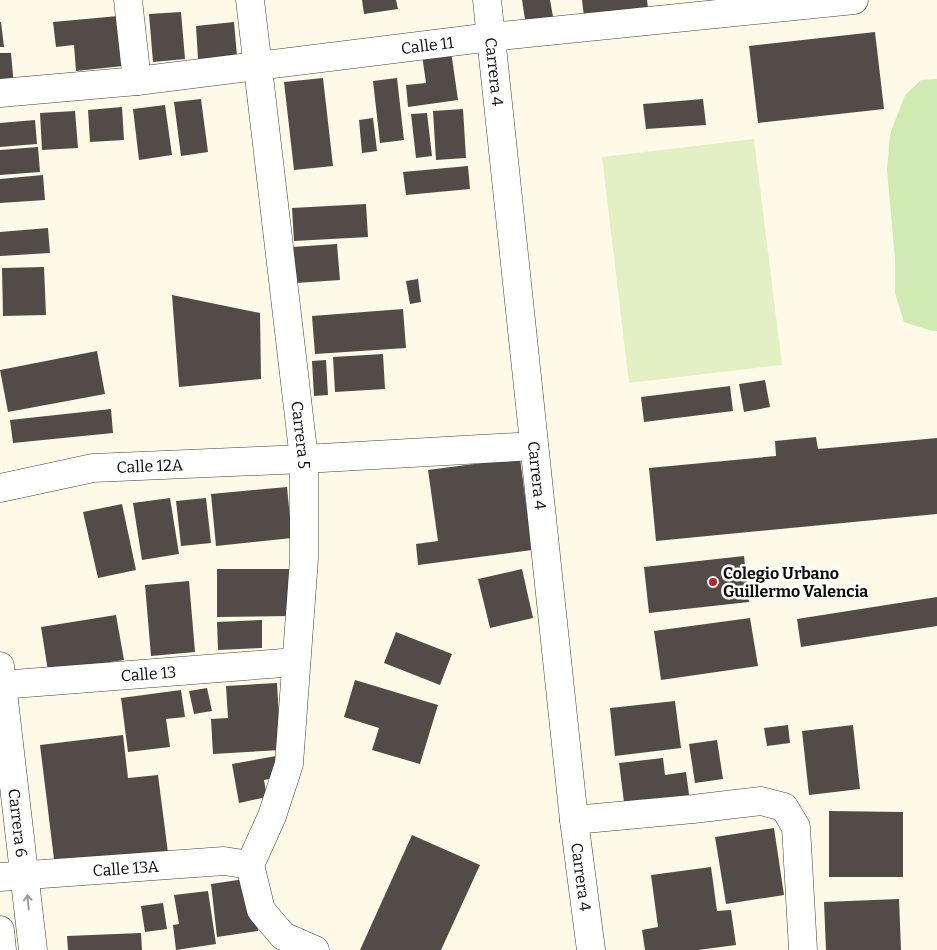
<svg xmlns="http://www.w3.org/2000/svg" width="937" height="950" viewBox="0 0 937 950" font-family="Bitter,serif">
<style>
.park{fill:#d1e9b2}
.pitch{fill:#e3f0c4}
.building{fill:#534b47}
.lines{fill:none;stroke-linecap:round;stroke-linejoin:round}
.minor-casing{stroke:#3e3e3e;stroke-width:29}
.minor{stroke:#fff;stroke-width:28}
.oneway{stroke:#9d9d9d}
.poi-dot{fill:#bd202e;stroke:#fff;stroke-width:2}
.labels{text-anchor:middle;stroke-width:5;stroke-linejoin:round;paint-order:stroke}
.street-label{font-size:16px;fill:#0b0b0b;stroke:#fff}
.poi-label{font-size:16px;font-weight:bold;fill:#0b0b0b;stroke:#fff;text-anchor:start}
</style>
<rect width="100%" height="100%" fill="#fffae8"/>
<path class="park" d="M 937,79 L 937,331 L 932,331 L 904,322 L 895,293 L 895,259 L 887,170 L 890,134 L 905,95 L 921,80 Z"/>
<path class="pitch" d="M 754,139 L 782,365 L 629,383 L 602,157 Z"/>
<path class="building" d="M 362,0 L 396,0 L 398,9 L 364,14 Z
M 522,0 L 550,0 L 554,22 L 526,26 Z
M 582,0 L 647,0 L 648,8 L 584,17 Z
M 181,12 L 185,59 L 153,62 L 149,14 Z
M 118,16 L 123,66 L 76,71 L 74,45 L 56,47 L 53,22 Z
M 0,22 L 1,22 L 4,47 L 0,47 Z
M 234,22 L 237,56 L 198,59 L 196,26 Z
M 875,32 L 884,109 L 758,123 L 749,46 Z
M 451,51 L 458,100 L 408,107 L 406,85 L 426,83 L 422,55 Z
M 0,53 L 11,53 L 14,86 L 0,87 Z
M 323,78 L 333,166 L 294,170 L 284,82 Z
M 397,78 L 404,140 L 380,143 L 373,81 Z
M 201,99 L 208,152 L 181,156 L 174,102 Z
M 703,99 L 706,125 L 646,129 L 643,104 Z
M 165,105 L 172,155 L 139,160 L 133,109 Z
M 122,107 L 124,140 L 90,142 L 88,110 Z
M 463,109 L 466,158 L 436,160 L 433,111 Z
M 75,111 L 78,148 L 42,150 L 40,113 Z
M 427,113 L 432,156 L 416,158 L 411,114 Z
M 373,118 L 377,151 L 362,153 L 359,120 Z
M 35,120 L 37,144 L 0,147 L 0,123 Z
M 38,147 L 40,172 L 0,175 L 0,150 Z
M 468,166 L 470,189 L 406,195 L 403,172 Z
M 43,175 L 45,200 L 0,203 L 0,179 Z
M 366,204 L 368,237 L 294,241 L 292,208 Z
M 48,228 L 50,253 L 0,256 L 0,232 Z
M 337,244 L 340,280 L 296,283 L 292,247 Z
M 44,267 L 46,315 L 3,316 L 2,268 Z
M 418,279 L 421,302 L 410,304 L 406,281 Z
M 172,295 L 260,313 L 261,379 L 179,387 Z
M 403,309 L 406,348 L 315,354 L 312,316 Z
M 97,351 L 105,394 L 8,412 L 0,370 Z
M 383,354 L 385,389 L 335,392 L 333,357 Z
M 326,360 L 328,395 L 314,396 L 312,361 Z
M 765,380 L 770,407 L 744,412 L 739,384 Z
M 730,386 L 733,411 L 644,422 L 641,397 Z
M 111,409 L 113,433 L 13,443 L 10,420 Z
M 816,437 L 818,449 L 937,438 L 937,514 L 656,541 L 649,468 L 776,456 L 775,441 Z
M 520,458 L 532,550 L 418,565 L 416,544 L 438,541 L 428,470 Z
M 287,487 L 292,538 L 216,546 L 211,494 Z
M 170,498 L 179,554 L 142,560 L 133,503 Z
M 206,498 L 211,543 L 181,546 L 176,501 Z
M 122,504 L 136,570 L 98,578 L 83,512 Z
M 744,556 L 749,602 L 649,613 L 644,567 Z
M 217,569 L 289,569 L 290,616 L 217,617 Z
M 522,569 L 533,618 L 490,628 L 478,579 Z
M 189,581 L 195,652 L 151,656 L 145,585 Z
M 937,597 L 937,626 L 801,647 L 797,619 Z
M 116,615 L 124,660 L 48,671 L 41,627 Z
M 750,618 L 758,666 L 661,680 L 654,631 Z
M 262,620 L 262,648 L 218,650 L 217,622 Z
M 396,632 L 452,654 L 440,685 L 384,663 Z
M 355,680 L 438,705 L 420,764 L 372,750 L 379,728 L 344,717 Z
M 277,683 L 281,750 L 213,754 L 211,719 L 228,718 L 226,686 Z
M 207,688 L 212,711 L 194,714 L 189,691 Z
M 181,690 L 185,717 L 166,719 L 170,747 L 128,752 L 121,698 Z
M 675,701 L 681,748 L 615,756 L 610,708 Z
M 788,725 L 790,743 L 767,746 L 764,728 Z
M 853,725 L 860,789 L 809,795 L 802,731 Z
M 123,735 L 128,778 L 158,775 L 168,853 L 55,867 L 40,745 Z
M 717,740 L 723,779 L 695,783 L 689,744 Z
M 276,756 L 281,777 L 264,780 L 267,797 L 239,803 L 232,764 Z
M 663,758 L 665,775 L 686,772 L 690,802 L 625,810 L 619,763 Z
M 829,811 L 903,812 L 903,877 L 829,877 Z
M 774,828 L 784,895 L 726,904 L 715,837 Z
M 412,835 L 480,865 L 441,950 L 360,950 Z
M 711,867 L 717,911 L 731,910 L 736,945 L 698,950 L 645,950 L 642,930 L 658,927 L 651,875 Z
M 251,878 L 258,931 L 217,937 L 211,884 Z
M 208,891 L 216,944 L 176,950 L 173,925 L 179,924 L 174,895 Z
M 899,899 L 901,950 L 826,950 L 824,902 Z
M 163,903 L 167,929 L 145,932 L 141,906 Z
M 141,933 L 142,950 L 68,950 L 67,936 Z"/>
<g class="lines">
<defs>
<g id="minor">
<path d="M 128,0 L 137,81"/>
<path id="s1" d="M 250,0 L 304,459 L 304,559 L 289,764 L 272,816 L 250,865"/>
<path id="s2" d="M 487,0 L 574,820 L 591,950"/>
<path id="s3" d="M 0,93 L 137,81 L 491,37 L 854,0"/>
<path id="s4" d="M 0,488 L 93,468 L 304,459 L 534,446"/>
<path id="s5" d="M 0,666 L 33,950"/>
<path id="s6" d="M 0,685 L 296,662"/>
<path d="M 574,820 L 693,809 L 761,801 L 784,807 L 796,827 L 803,950"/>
<path d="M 250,865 L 261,910 L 283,936 L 315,950"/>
<path id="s7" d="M 0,877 L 224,861 L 250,865"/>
<path d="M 0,930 L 2,950"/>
</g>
</defs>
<use href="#minor" class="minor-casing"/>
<use href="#minor" class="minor"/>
</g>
<defs><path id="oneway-shaft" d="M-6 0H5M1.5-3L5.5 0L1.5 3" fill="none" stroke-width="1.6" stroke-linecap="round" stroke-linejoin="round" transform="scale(1.25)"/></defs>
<use class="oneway" href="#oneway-shaft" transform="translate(28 902) rotate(-96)"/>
<circle class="poi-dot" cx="713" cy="582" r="5"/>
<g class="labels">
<g class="street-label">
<text dy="6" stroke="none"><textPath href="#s3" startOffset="430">Calle 11</textPath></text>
<text dy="6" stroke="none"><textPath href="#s2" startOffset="72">Carrera 4</textPath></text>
<text dy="6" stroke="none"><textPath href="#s1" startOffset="438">Carrera 5</textPath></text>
<text dy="6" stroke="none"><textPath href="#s4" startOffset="152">Calle 12A</textPath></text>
<text dy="6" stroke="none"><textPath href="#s2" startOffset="478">Carrera 4</textPath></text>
<text dy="6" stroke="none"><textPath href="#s6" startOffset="149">Calle 13</textPath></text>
<text dy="6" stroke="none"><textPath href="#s5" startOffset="158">Carrera 6</textPath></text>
<text dy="6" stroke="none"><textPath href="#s7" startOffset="126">Calle 13A</textPath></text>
<text dy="6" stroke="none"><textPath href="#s2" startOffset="882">Carrera 4</textPath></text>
</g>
<g class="poi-label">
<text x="723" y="579">Colegio Urbano<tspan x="723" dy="18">Guillermo Valencia</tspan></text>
</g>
</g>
</svg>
